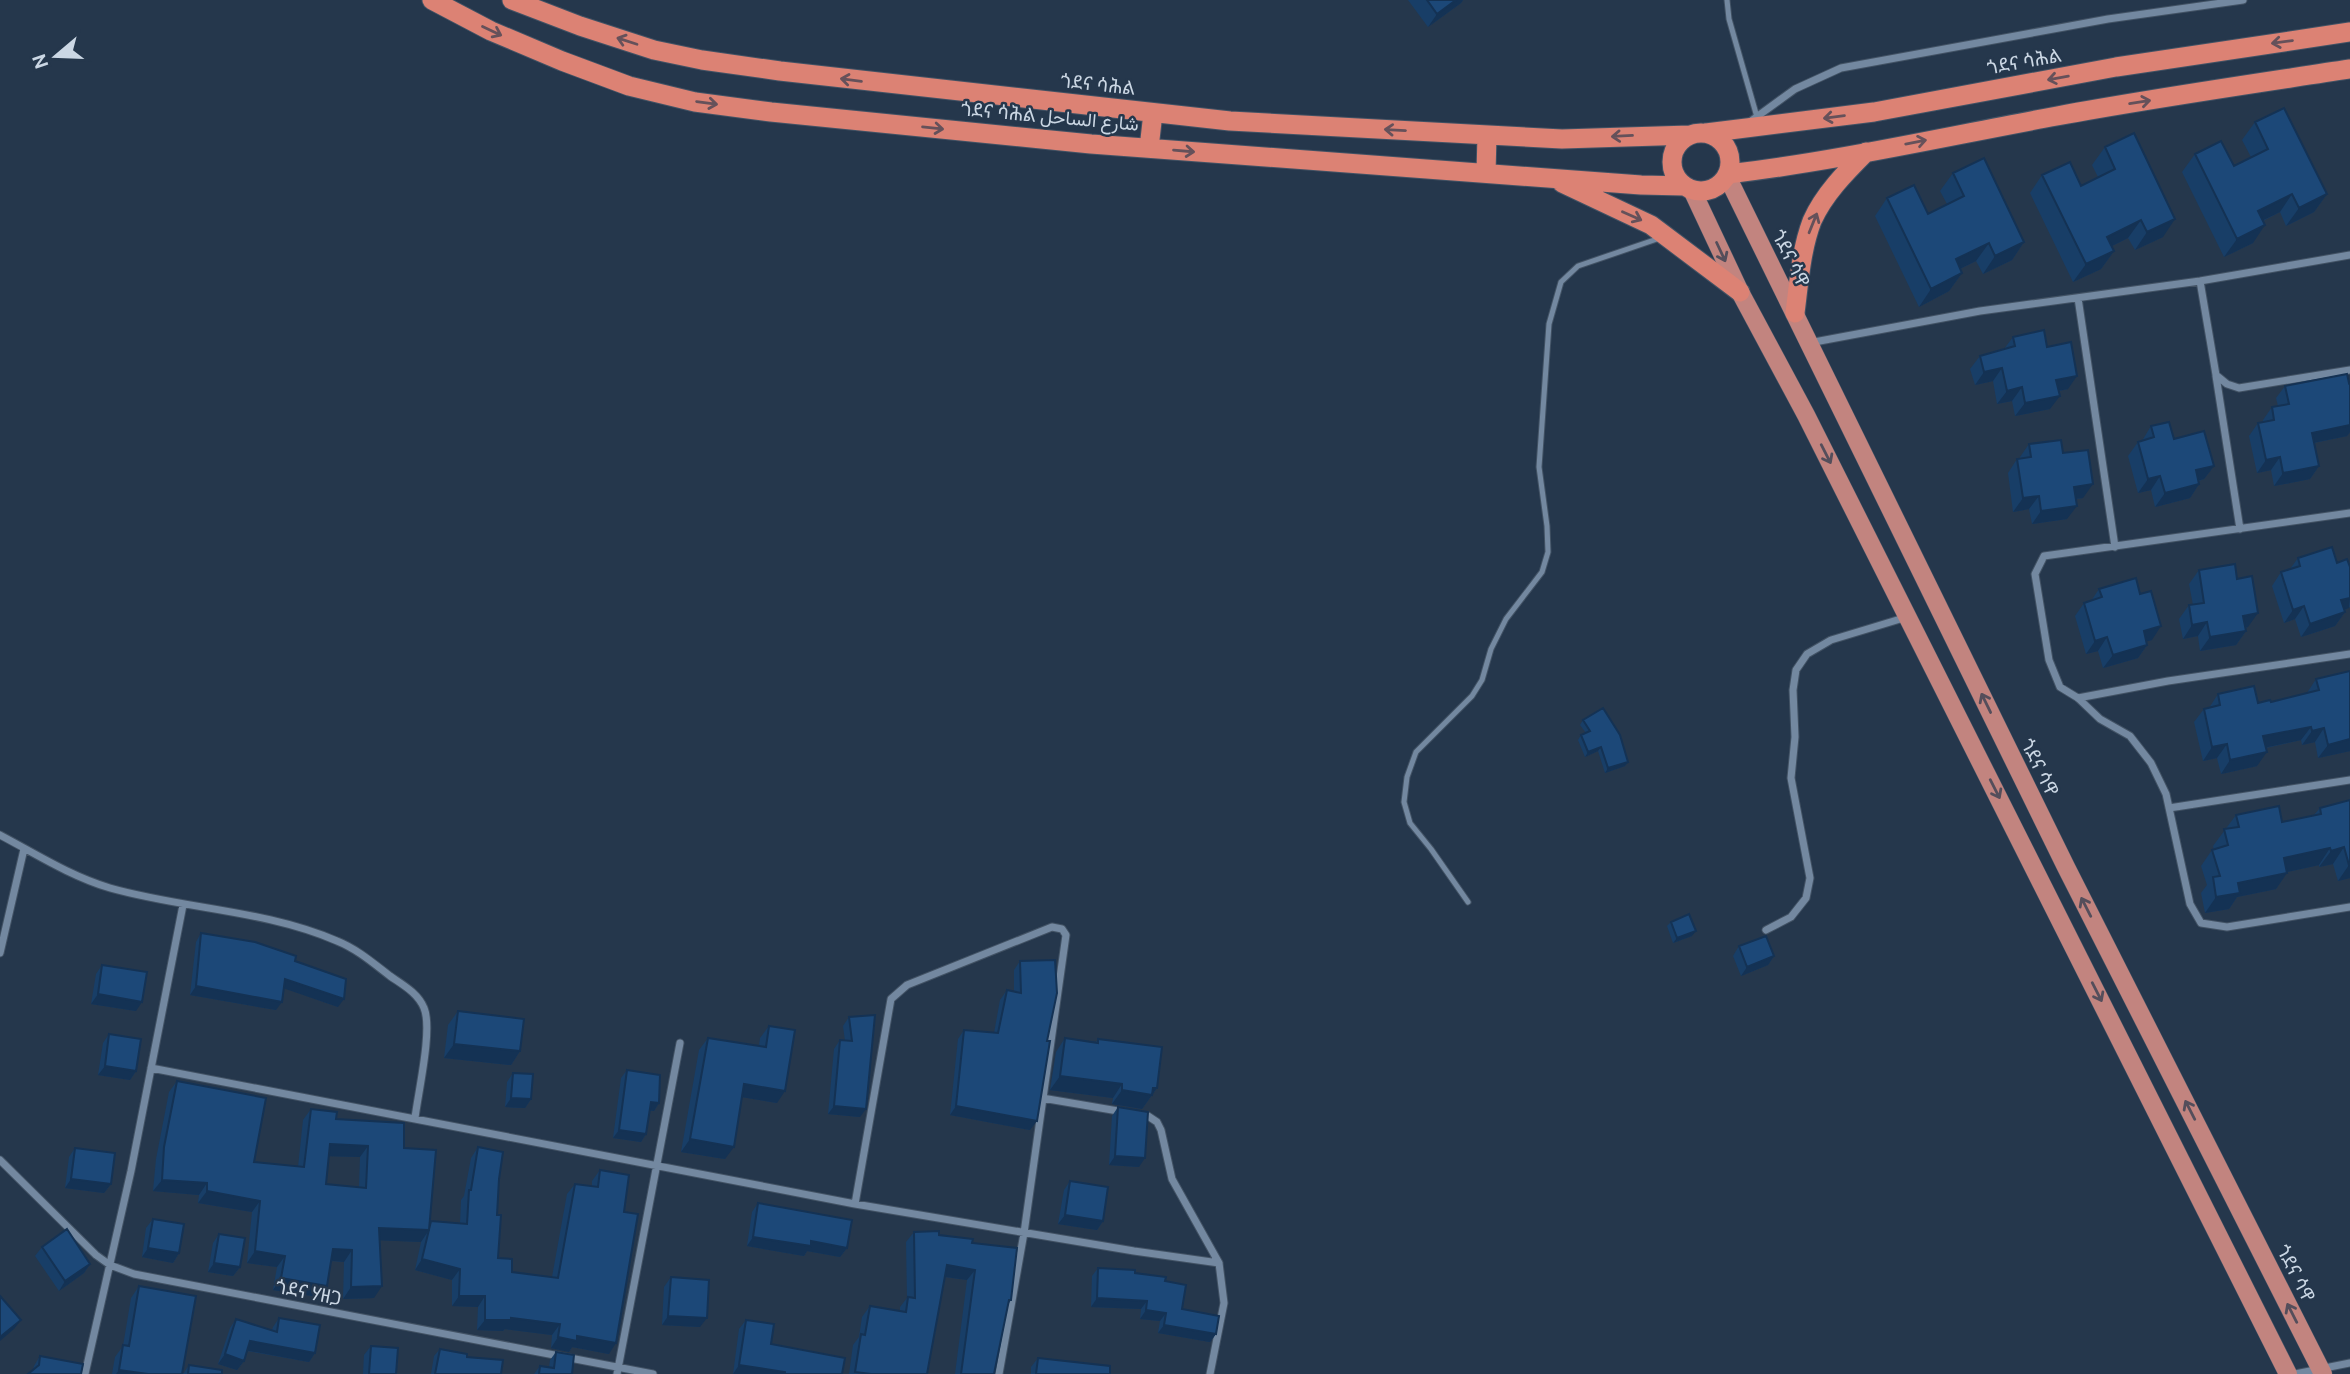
<svg xmlns="http://www.w3.org/2000/svg" width="2350" height="1374" viewBox="0 0 2350 1374" font-family="Ubuntu,Vazirmatn,'Noto Sans Ethiopic',sans-serif">
<style>
.lines{fill:none;stroke-linecap:round;stroke-linejoin:round}
.service-casing{stroke:#425264;stroke-width:7}
.minor-casing{stroke:#425264;stroke-width:9}
.primary-casing{stroke:#425264;stroke-width:19}
.trunk-casing{stroke:#425264;stroke-width:21}
.service{stroke:#7388a0;stroke-width:5}
.minor{stroke:#7388a0;stroke-width:7}
.primary{stroke:#c2847f;stroke-width:18}
.trunk{stroke:#dc8274;stroke-width:19}
.wall{fill:#183e67;fill-rule:evenodd}
.shaded-wall{fill:#143254}
.building{fill:#1c4878;stroke:#143254;stroke-width:2;fill-rule:evenodd}
.oneway{stroke:#65515a}
.oneway2{stroke:#544e5b}
.labels{text-anchor:middle;stroke-width:5;stroke-linejoin:round;paint-order:stroke}
.street-label{font-size:19px;fill:#cbd7e4;stroke:#25374c}
</style>
<rect width="100%" height="100%" fill="#25374c"/>
<g class="lines">
<defs>
<path id="service" d="M 1727,0 L 1729,19 L 1757,117
M 1468,902 L 1431,849 L 1410,823 L 1404,802 L 1407,777 L 1416,752 L 1472,696 L 1482,680 L 1491,649 L 1506,619 L 1542,572 L 1548,552 L 1547,526 L 1539,467 L 1549,324 L 1561,282 L 1578,266 L 1660,238"/>
<path id="minor" d="M 1751,121 L 1795,89 L 1841,68 L 2108,19 L 2243,0
M 2200,281 L 2216,375 L 2227,384 L 2239,388 L 2350,370
M 2078,298 L 2115,547
M 1809,343 L 1980,311 L 2200,281 L 2350,255
M 2216,376 L 2240,529
M 2350,513 L 2044,556 L 2035,574 L 2049,660 L 2060,687 L 2078,698 L 2100,719 L 2130,736 L 2151,763 L 2166,794 L 2190,904 L 2201,923 L 2227,927 L 2350,907
M 2078,698 L 2168,681 L 2350,654
M 2169,808 L 2350,780
M 0,835 C 36,854 70,876 110,888 C 184,909 266,910 337,941 C 357,949 373,963 390,976 C 403,985 418,993 424,1008 C 433,1029 418,1093 415,1118
M 1766,930 L 1791,917 L 1806,898 L 1810,878 L 1791,778 L 1795,737 L 1793,690 L 1796,670 L 1807,654 L 1831,640 L 1907,617
M 0,953 L 24,849
M 151,1068 L 855,1204 L 1134,1251 L 1219,1263 L 1224,1303 L 1210,1374
M 1042,1098 L 1124,1112
M 1139,1115 L 1148,1116 L 1157,1122 L 1161,1130 L 1172,1179 L 1219,1263
M 0,1160 L 96,1255 L 110,1265 L 134,1274 L 653,1374
M 855,1204 L 891,999 L 907,985 L 1052,927 L 1062,929 L 1066,935 L 1024,1233 L 999,1374
M 85,1374 L 131,1171 L 183,905
M 617,1374 L 680,1043
M 2295,1374 L 2350,1363"/>
<path id="primary" d="M 1727,176 L 2066,867 L 2323,1374
M 1692,190 L 1740,292 L 1806,415 L 2288,1374"/>
<path id="trunk" d="M 432,0 L 491,31 L 562,61 L 629,86 L 695,102 L 771,112 L 1091,144 L 1641,185 L 1684,186
M 512,0 L 580,26 L 654,50 L 702,60 L 780,71 L 1230,121 L 1562,139 L 1690,135
M1672 162a29 29 0 1 1 58 0a29 29 0 1 1-58 0Z
M 1706,133 L 1874,112 L 2116,67 L 2350,32
M 1149,148 L 1153,113
M 1486,173 L 1487,135
M 1728,174 C 1838,161 1948,136 2057,116 C 2154,98 2252,84 2350,69
M 1562,183 L 1651,225 L 1740,292
M 1795,313 C 1799,282 1801,250 1812,221 C 1824,194 1846,172 1866,152"/>
</defs>
<use href="#service" class="service-casing"/>
<use href="#minor" class="minor-casing"/>
<use href="#primary" class="primary-casing"/>
<use href="#trunk" class="trunk-casing"/>
<use href="#service" class="service"/>
<use href="#minor" class="minor"/>
<use href="#primary" class="primary"/>
<use href="#trunk" class="trunk"/>
</g>
<path class="wall" d="M 1408,0 L 1463,0 L 1461,3 L 1428,27 Z
M 2255,122 L 2327,194 L 2314,212 L 2286,226 L 2280,212 L 2263,221 L 2253,243 L 2224,257 L 2182,172 L 2195,154 L 2234,166 L 2251,157 L 2242,140 Z
M 2105,147 L 2163,237 L 2135,250 L 2128,238 L 2112,246 L 2114,251 L 2101,269 L 2073,282 L 2030,193 L 2042,175 L 2081,186 L 2098,177 L 2092,165 Z
M 1953,173 L 2024,242 L 2012,260 L 1983,274 L 1976,261 L 1960,269 L 1962,273 L 1949,291 L 1919,307 L 1875,216 L 1887,198 L 1928,214 L 1947,204 L 1940,191 Z
M 2013,337 L 2047,347 L 2068,389 L 2059,391 L 2050,409 L 2015,416 L 2012,401 L 1997,404 L 1993,381 L 1975,385 L 1970,369 L 1980,356 L 2004,349 Z
M 2285,386 L 2350,425 L 2350,432 L 2347,436 L 2314,443 L 2319,466 L 2310,479 L 2274,486 L 2271,470 L 2257,473 L 2249,436 L 2258,423 L 2263,422 L 2263,420 L 2272,407 L 2278,406 L 2276,398 Z
M 2151,426 L 2174,439 L 2214,466 L 2204,479 L 2199,481 L 2199,484 L 2190,498 L 2155,507 L 2151,490 L 2138,493 L 2128,456 L 2138,442 L 2142,441 Z
M 2029,444 L 2063,453 L 2083,498 L 2076,499 L 2067,519 L 2032,524 L 2029,509 L 2013,512 L 2008,473 L 2017,459 L 2020,459 L 2020,457 Z
M 2298,558 L 2337,563 L 2350,567 L 2350,607 L 2344,610 L 2345,612 L 2335,626 L 2301,637 L 2295,619 L 2284,623 L 2272,586 L 2281,572 L 2290,569 Z
M 2199,570 L 2237,579 L 2248,627 L 2245,628 L 2246,631 L 2236,645 L 2200,651 L 2198,636 L 2183,639 L 2179,619 L 2189,605 L 2193,605 L 2189,584 Z
M 2099,589 L 2152,640 L 2146,641 L 2147,645 L 2138,658 L 2103,668 L 2098,651 L 2086,654 L 2075,616 L 2084,603 L 2091,601 Z
M 2350,671 L 2350,751 L 2318,758 L 2315,742 L 2302,745 L 2301,740 L 2266,748 L 2257,766 L 2221,774 L 2217,758 L 2203,761 L 2194,722 L 2204,709 L 2209,708 L 2218,694 L 2258,703 L 2271,702 L 2307,693 L 2316,679 Z
M 1583,720 L 1628,762 L 1625,766 L 1605,773 L 1598,751 L 1585,757 L 1578,740 L 1581,735 L 1586,733 L 1580,725 Z
M 2350,800 L 2350,879 L 2350,878 L 2338,881 L 2333,864 L 2319,867 L 2319,865 L 2287,872 L 2276,889 L 2237,897 L 2229,909 L 2205,913 L 2201,893 L 2207,885 L 2201,866 L 2212,850 L 2214,850 L 2213,846 L 2236,815 L 2282,822 L 2314,815 L 2320,808 Z
M 1671,922 L 1692,936 L 1673,943 L 1667,926 Z
M 201,933 L 295,961 L 338,1007 L 284,988 L 276,1010 L 190,995 L 196,942 Z
M 1739,946 L 1774,956 L 1768,965 L 1741,976 L 1733,956 Z
M 1020,961 L 1047,1041 L 1030,1130 L 950,1115 L 958,1039 L 964,1030 L 994,1033 L 1000,1000 L 1007,990 L 1014,992 L 1014,970 Z
M 102,965 L 136,1011 L 91,1004 L 96,974 Z
M 458,1011 L 520,1051 L 511,1065 L 444,1058 L 448,1025 Z
M 849,1017 L 860,1117 L 828,1114 L 834,1049 L 840,1040 L 845,1041 L 843,1026 Z
M 769,1026 L 777,1103 L 742,1097 L 725,1159 L 681,1152 L 699,1050 L 708,1038 L 759,1046 L 760,1038 Z
M 109,1034 L 136,1071 L 130,1080 L 98,1075 L 103,1043 Z
M 1065,1038 L 1096,1042 L 1098,1039 L 1157,1088 L 1142,1109 L 1112,1104 L 1113,1098 L 1050,1090 L 1056,1052 Z
M 627,1070 L 659,1103 L 654,1111 L 650,1111 L 646,1134 L 641,1142 L 613,1138 L 621,1078 Z
M 513,1073 L 531,1099 L 525,1108 L 505,1107 L 507,1082 Z
M 177,1081 L 254,1162 L 298,1167 L 303,1120 L 311,1109 L 404,1148 L 430,1223 L 460,1223 L 461,1200 L 464,1196 L 471,1158 L 478,1147 L 499,1179 L 497,1215 L 498,1258 L 512,1272 L 552,1277 L 567,1194 L 575,1184 L 592,1186 L 592,1181 L 600,1170 L 624,1212 L 609,1354 L 572,1347 L 569,1352 L 551,1348 L 552,1335 L 505,1329 L 503,1331 L 477,1330 L 478,1307 L 452,1306 L 452,1280 L 415,1270 L 421,1242 L 380,1240 L 374,1298 L 343,1299 L 344,1262 L 331,1261 L 327,1286 L 319,1297 L 273,1290 L 277,1267 L 247,1263 L 252,1212 L 198,1203 L 199,1195 L 153,1191 L 156,1159 L 169,1092 ZM 329,1156 L 360,1157 L 359,1187 L 326,1184 Z
M 1118,1107 L 1139,1167 L 1109,1165 L 1112,1116 Z
M 75,1148 L 111,1184 L 104,1193 L 65,1188 L 69,1157 Z
M 1070,1181 L 1103,1221 L 1097,1230 L 1058,1224 L 1064,1190 Z
M 758,1203 L 847,1248 L 840,1257 L 807,1251 L 804,1256 L 747,1246 L 752,1212 Z
M 153,1219 L 179,1253 L 173,1263 L 142,1257 L 146,1228 Z
M 914,1232 L 939,1235 L 972,1243 L 1011,1300 L 1007,1306 L 994,1374 L 955,1374 L 967,1280 L 945,1277 L 927,1374 L 849,1374 L 853,1345 L 859,1337 L 862,1317 L 870,1306 L 900,1311 L 900,1307 L 907,1298 L 906,1242 Z
M 219,1234 L 240,1267 L 233,1276 L 208,1272 L 213,1243 Z
M 42,1247 L 90,1264 L 84,1273 L 59,1291 L 35,1256 Z
M 1098,1268 L 1135,1273 L 1165,1281 L 1182,1309 L 1216,1334 L 1210,1342 L 1158,1333 L 1160,1321 L 1140,1319 L 1141,1309 L 1091,1307 L 1092,1276 Z
M 671,1277 L 700,1327 L 662,1325 L 664,1287 Z
M 139,1286 L 182,1374 L 112,1374 L 115,1357 L 123,1346 L 131,1298 Z
M 279,1318 L 315,1353 L 309,1362 L 247,1351 L 244,1361 L 237,1370 L 218,1364 L 230,1328 L 236,1319 L 272,1330 L 273,1327 Z
M 746,1320 L 771,1344 L 842,1374 L 733,1374 L 739,1329 Z
M 371,1346 L 396,1374 L 363,1374 L 364,1355 Z
M 440,1349 L 467,1357 L 501,1374 L 431,1374 L 434,1356 Z
M 556,1352 L 572,1374 L 534,1374 L 540,1366 L 549,1368 L 550,1360 Z
M 40,1356 L 81,1374 L 33,1370 L 34,1366 Z
M 1038,1358 L 1110,1374 L 1031,1374 L 1031,1367 Z
M 189,1365 L 222,1374 L 183,1374 Z"/>
<path class="shaded-wall" d="M 1456,0 L 1463,0 L 1461,3 L 1428,27 L 1437,14 Z
M 2292,194 L 2280,212 L 2245,229 L 2258,211 Z
M 2327,194 L 2314,212 L 2286,226 L 2299,208 Z
M 2175,219 L 2163,237 L 2135,250 L 2147,232 Z
M 2141,220 L 2128,238 L 2094,255 L 2107,237 Z
M 2265,225 L 2253,243 L 2224,257 L 2237,239 Z
M 2024,242 L 2012,260 L 1983,274 L 1995,256 Z
M 1989,243 L 1976,261 L 1943,277 L 1956,259 Z
M 2114,251 L 2101,269 L 2073,282 L 2086,264 Z
M 1962,273 L 1949,291 L 1919,307 L 1931,289 Z
M 2002,368 L 1993,381 L 1975,385 L 1984,372 Z
M 2077,376 L 2068,389 L 2047,393 L 2056,380 Z
M 2022,387 L 2012,401 L 1997,404 L 2007,391 Z
M 2060,396 L 2050,409 L 2015,416 L 2025,403 Z
M 2350,425 L 2350,432 L 2347,436 L 2303,445 L 2312,433 Z
M 2280,457 L 2271,470 L 2257,473 L 2266,460 Z
M 2214,466 L 2204,479 L 2186,484 L 2196,470 Z
M 2319,466 L 2310,479 L 2274,486 L 2283,473 Z
M 2160,476 L 2151,490 L 2138,493 L 2148,479 Z
M 2093,484 L 2083,498 L 2065,500 L 2074,487 Z
M 2199,484 L 2190,498 L 2155,507 L 2165,493 Z
M 2039,496 L 2029,509 L 2013,512 L 2023,498 Z
M 2077,506 L 2067,519 L 2032,524 L 2041,511 Z
M 2350,598 L 2349,608 L 2332,614 L 2341,600 Z
M 2304,606 L 2295,619 L 2284,623 L 2293,610 Z
M 2345,612 L 2335,626 L 2301,637 L 2310,624 Z
M 2258,613 L 2248,627 L 2234,630 L 2243,616 Z
M 2207,622 L 2198,636 L 2183,639 L 2192,625 Z
M 2161,626 L 2152,640 L 2134,645 L 2144,631 Z
M 2246,631 L 2236,645 L 2200,651 L 2210,637 Z
M 2107,637 L 2098,651 L 2086,654 L 2095,641 Z
M 2147,645 L 2138,658 L 2103,668 L 2113,655 Z
M 2311,727 L 2301,740 L 2254,750 L 2263,736 Z
M 2324,728 L 2315,742 L 2302,745 L 2312,731 Z
M 2350,739 L 2350,751 L 2318,758 L 2328,745 Z
M 2227,744 L 2217,758 L 2203,761 L 2212,747 Z
M 1601,747 L 1598,751 L 1585,757 L 1588,752 Z
M 2267,752 L 2257,766 L 2221,774 L 2230,760 Z
M 1628,762 L 1625,766 L 1605,773 L 1608,768 Z
M 2344,847 L 2333,864 L 2319,867 L 2331,851 Z
M 2330,848 L 2319,865 L 2273,875 L 2284,858 Z
M 2350,864 L 2350,878 L 2338,881 L 2349,865 Z
M 2287,873 L 2276,889 L 2237,897 L 2229,909 L 2205,913 L 2216,897 L 2238,883 Z
M 1696,931 L 1692,936 L 1673,943 L 1677,938 Z
M 1774,956 L 1768,965 L 1741,976 L 1747,967 Z
M 285,979 L 344,999 L 338,1007 L 280,987 Z
M 196,986 L 282,1002 L 276,1010 L 190,995 Z
M 98,994 L 142,1002 L 136,1011 L 91,1004 Z
M 454,1044 L 520,1051 L 511,1065 L 444,1058 Z
M 105,1066 L 136,1071 L 130,1080 L 98,1075 Z
M 1060,1076 L 1122,1084 L 1113,1098 L 1050,1090 Z
M 744,1084 L 785,1091 L 777,1103 L 735,1096 Z
M 1153,1088 L 1157,1088 L 1142,1109 L 1112,1104 L 1122,1090 Z
M 511,1098 L 531,1099 L 525,1108 L 505,1107 Z
M 651,1102 L 659,1103 L 654,1111 L 645,1110 Z
M 834,1106 L 866,1109 L 860,1117 L 828,1114 Z
M 956,1106 L 1037,1121 L 1030,1130 L 950,1115 Z
M 619,1130 L 646,1134 L 641,1142 L 613,1138 Z
M 690,1139 L 734,1147 L 725,1159 L 681,1152 Z
M 330,1144 L 368,1146 L 360,1157 L 322,1156 Z
M 1115,1156 L 1145,1158 L 1139,1167 L 1109,1165 Z
M 71,1179 L 111,1184 L 104,1193 L 65,1188 Z
M 162,1180 L 207,1183 L 199,1195 L 153,1191 Z
M 207,1191 L 260,1201 L 252,1212 L 198,1203 Z
M 1065,1215 L 1103,1221 L 1097,1230 L 1058,1224 Z
M 379,1228 L 429,1230 L 421,1242 L 371,1240 Z
M 753,1237 L 811,1241 L 847,1248 L 840,1257 L 807,1251 L 804,1256 L 747,1246 Z
M 148,1248 L 179,1253 L 173,1263 L 142,1257 Z
M 333,1249 L 352,1250 L 344,1262 L 325,1260 Z
M 255,1251 L 285,1256 L 277,1267 L 247,1263 Z
M 422,1259 L 460,1269 L 452,1280 L 415,1270 Z
M 214,1263 L 240,1267 L 233,1276 L 208,1272 Z
M 90,1264 L 84,1273 L 59,1291 L 65,1281 Z
M 947,1265 L 975,1270 L 967,1280 L 939,1276 Z
M 281,1278 L 327,1286 L 319,1297 L 273,1290 Z
M 382,1286 L 374,1298 L 343,1299 L 351,1287 Z
M 459,1296 L 485,1296 L 478,1307 L 452,1306 Z
M 1097,1298 L 1147,1301 L 1141,1309 L 1091,1307 Z
M 1146,1310 L 1166,1313 L 1160,1321 L 1140,1319 Z
M 668,1316 L 707,1318 L 700,1327 L 662,1325 Z
M 511,1318 L 560,1324 L 552,1335 L 505,1329 L 503,1331 L 477,1330 L 485,1320 Z
M 21,1320 L 14,1329 L 0,1341 L 0,1337 Z
M 1164,1325 L 1216,1334 L 1210,1342 L 1158,1333 Z
M 577,1336 L 616,1343 L 609,1354 L 572,1347 L 569,1352 L 551,1348 L 558,1337 Z
M 250,1341 L 315,1353 L 309,1362 L 244,1350 Z
M 225,1354 L 244,1361 L 237,1370 L 218,1364 Z
M 739,1365 L 785,1372 L 784,1374 L 733,1374 Z
M 119,1370 L 148,1374 L 116,1374 Z"/>
<path class="building" d="M 1427,0 L 1456,0 L 1437,14 Z
M 2284,108 L 2327,194 L 2299,208 L 2292,194 L 2258,211 L 2265,225 L 2237,239 L 2195,154 L 2221,141 L 2234,166 L 2268,149 L 2255,122 Z
M 2134,133 L 2175,219 L 2147,232 L 2141,220 L 2107,237 L 2114,251 L 2086,264 L 2042,175 L 2070,162 L 2081,186 L 2115,169 L 2105,147 Z
M 1984,158 L 2024,242 L 1995,256 L 1989,243 L 1956,259 L 1962,273 L 1931,289 L 1887,198 L 1914,185 L 1928,214 L 1964,196 L 1953,173 Z
M 2044,330 L 2047,347 L 2071,342 L 2077,376 L 2056,380 L 2060,396 L 2025,403 L 2022,387 L 2007,391 L 2002,368 L 1984,372 L 1980,356 L 2015,346 L 2013,337 Z
M 2347,374 L 2349,383 L 2350,382 L 2350,425 L 2312,433 L 2319,466 L 2283,473 L 2280,457 L 2266,460 L 2258,423 L 2274,420 L 2272,407 L 2289,404 L 2285,386 Z
M 2169,422 L 2174,439 L 2204,431 L 2214,466 L 2196,470 L 2199,484 L 2165,493 L 2160,476 L 2148,479 L 2138,442 L 2154,437 L 2151,426 Z
M 2061,440 L 2063,453 L 2088,450 L 2093,484 L 2074,487 L 2077,506 L 2041,511 L 2039,496 L 2023,498 L 2017,459 L 2031,457 L 2029,444 Z
M 2332,547 L 2337,563 L 2347,559 L 2350,567 L 2350,598 L 2341,600 L 2345,612 L 2310,624 L 2304,606 L 2293,610 L 2281,572 L 2300,566 L 2298,558 Z
M 2235,564 L 2237,579 L 2252,576 L 2258,613 L 2243,616 L 2246,631 L 2210,637 L 2207,622 L 2192,625 L 2189,605 L 2204,603 L 2199,570 Z
M 2136,578 L 2140,594 L 2151,591 L 2161,626 L 2144,631 L 2147,645 L 2113,655 L 2107,637 L 2095,641 L 2084,603 L 2102,597 L 2099,589 Z
M 2350,671 L 2350,739 L 2328,745 L 2324,728 L 2312,731 L 2311,727 L 2263,736 L 2267,752 L 2230,760 L 2227,744 L 2212,747 L 2204,709 L 2220,705 L 2218,694 L 2254,686 L 2258,703 L 2270,700 L 2271,702 L 2319,690 L 2316,679 Z
M 1603,708 L 1620,735 L 1628,762 L 1608,768 L 1601,747 L 1588,752 L 1581,735 L 1590,731 L 1583,720 Z
M 2350,800 L 2350,864 L 2349,865 L 2344,847 L 2331,851 L 2330,848 L 2284,858 L 2287,873 L 2238,883 L 2240,893 L 2216,897 L 2213,877 L 2220,876 L 2212,850 L 2228,845 L 2224,829 L 2239,827 L 2236,815 L 2279,806 L 2282,822 L 2321,814 L 2320,808 Z
M 1689,914 L 1696,931 L 1677,938 L 1671,922 Z
M 201,933 L 255,942 L 296,956 L 295,961 L 346,979 L 344,999 L 285,979 L 282,1002 L 196,986 Z
M 1766,936 L 1774,956 L 1747,967 L 1739,946 Z
M 1055,960 L 1057,993 L 1047,1041 L 1050,1041 L 1037,1121 L 956,1106 L 964,1030 L 998,1033 L 1007,990 L 1021,993 L 1020,961 Z
M 102,965 L 147,972 L 142,1002 L 98,994 Z
M 458,1011 L 524,1019 L 520,1051 L 454,1044 Z
M 875,1015 L 866,1109 L 834,1106 L 840,1040 L 852,1041 L 849,1017 Z
M 769,1026 L 795,1030 L 785,1091 L 744,1084 L 734,1147 L 690,1139 L 708,1038 L 766,1047 Z
M 109,1034 L 141,1039 L 136,1071 L 105,1066 Z
M 1065,1038 L 1098,1043 L 1098,1039 L 1162,1047 L 1157,1088 L 1153,1088 L 1152,1095 L 1122,1090 L 1122,1084 L 1060,1076 Z
M 627,1070 L 660,1075 L 659,1103 L 651,1102 L 646,1134 L 619,1130 Z
M 513,1073 L 533,1074 L 531,1099 L 511,1098 Z
M 177,1081 L 266,1098 L 254,1162 L 304,1167 L 311,1109 L 337,1112 L 336,1119 L 404,1123 L 404,1148 L 436,1150 L 429,1230 L 379,1228 L 382,1286 L 351,1287 L 352,1250 L 333,1249 L 327,1286 L 281,1278 L 285,1256 L 255,1251 L 260,1201 L 207,1191 L 207,1183 L 162,1180 L 164,1147 ZM 330,1144 L 368,1146 L 366,1188 L 326,1184 Z
M 1118,1107 L 1148,1112 L 1145,1158 L 1115,1156 Z
M 478,1147 L 503,1152 L 499,1179 L 497,1215 L 501,1215 L 498,1258 L 512,1259 L 512,1272 L 558,1278 L 575,1184 L 598,1187 L 600,1170 L 629,1175 L 624,1212 L 638,1214 L 616,1343 L 577,1336 L 577,1341 L 558,1337 L 560,1324 L 511,1318 L 511,1320 L 485,1320 L 485,1296 L 459,1296 L 460,1269 L 422,1259 L 431,1221 L 467,1224 L 469,1190 L 471,1190 Z
M 75,1148 L 115,1153 L 111,1184 L 71,1179 Z
M 1070,1181 L 1108,1187 L 1103,1221 L 1065,1215 Z
M 758,1203 L 852,1220 L 847,1248 L 811,1241 L 811,1246 L 753,1237 Z
M 153,1219 L 184,1224 L 179,1253 L 148,1248 Z
M 67,1229 L 90,1264 L 65,1281 L 42,1247 Z
M 939,1231 L 939,1235 L 973,1239 L 972,1243 L 1017,1248 L 1011,1300 L 1009,1300 L 994,1374 L 961,1374 L 975,1270 L 947,1265 L 927,1374 L 871,1374 L 855,1372 L 861,1334 L 865,1335 L 870,1306 L 906,1312 L 908,1297 L 915,1298 L 914,1232 Z
M 219,1234 L 245,1238 L 240,1267 L 214,1263 Z
M 1098,1268 L 1135,1270 L 1135,1273 L 1166,1277 L 1165,1281 L 1186,1285 L 1182,1309 L 1219,1316 L 1216,1334 L 1164,1325 L 1166,1313 L 1146,1310 L 1147,1301 L 1097,1298 Z
M 671,1277 L 709,1280 L 707,1318 L 668,1316 Z
M 139,1286 L 196,1296 L 182,1374 L 148,1374 L 119,1370 L 123,1345 L 129,1346 Z
M 0,1296 L 21,1320 L 0,1337 Z
M 279,1318 L 320,1325 L 315,1353 L 250,1341 L 244,1361 L 225,1354 L 236,1319 L 277,1332 Z
M 746,1320 L 774,1324 L 771,1344 L 845,1358 L 842,1374 L 785,1374 L 785,1372 L 739,1365 Z
M 371,1346 L 398,1348 L 396,1374 L 369,1374 Z
M 440,1349 L 467,1354 L 467,1357 L 503,1360 L 501,1374 L 435,1374 Z
M 556,1352 L 574,1355 L 572,1374 L 539,1374 L 540,1366 L 554,1368 Z
M 40,1356 L 83,1364 L 81,1374 L 28,1374 L 39,1365 Z
M 1038,1358 L 1110,1366 L 1110,1374 L 1036,1374 Z
M 189,1365 L 222,1370 L 222,1374 L 188,1374 Z"/>
<defs><path id="oneway-shaft" d="M-6 0H5M1.5-3L5.5 0L1.5 3" fill="none" stroke-width="1.6" stroke-linecap="round" stroke-linejoin="round" transform="scale(1.75)"/></defs>
<g class="oneway">
<use href="#oneway-shaft" transform="translate(492 31) rotate(25)"/>
<use href="#oneway-shaft" transform="translate(627 41) rotate(-162)"/>
<use href="#oneway-shaft" transform="translate(2282 42) rotate(172)"/>
<use href="#oneway-shaft" transform="translate(2058 78) rotate(170)"/>
<use href="#oneway-shaft" transform="translate(851 80) rotate(-173)"/>
<use href="#oneway-shaft" transform="translate(2140 102) rotate(-9)"/>
<use href="#oneway-shaft" transform="translate(707 103) rotate(8)"/>
<use href="#oneway-shaft" transform="translate(1834 117) rotate(173)"/>
<use href="#oneway-shaft" transform="translate(933 128) rotate(6)"/>
<use href="#oneway-shaft" transform="translate(1395 130) rotate(-177)"/>
<use href="#oneway-shaft" transform="translate(1622 136) rotate(177)"/>
<use href="#oneway-shaft" transform="translate(1916 142) rotate(-11)"/>
<use href="#oneway-shaft" transform="translate(1184 151) rotate(5)"/>
<use href="#oneway-shaft" transform="translate(1632 216) rotate(24)"/>
<use href="#oneway-shaft" transform="translate(1813 223) rotate(-68)"/>
</g>
<g class="oneway2">
<use href="#oneway-shaft" transform="translate(1721 252) rotate(65)"/>
<use href="#oneway-shaft" transform="translate(1826 454) rotate(63)"/>
<use href="#oneway-shaft" transform="translate(1986 703) rotate(-116)"/>
<use href="#oneway-shaft" transform="translate(1995 789) rotate(63)"/>
<use href="#oneway-shaft" transform="translate(2086 907) rotate(-117)"/>
<use href="#oneway-shaft" transform="translate(2097 992) rotate(63)"/>
<use href="#oneway-shaft" transform="translate(2190 1110) rotate(-117)"/>
<use href="#oneway-shaft" transform="translate(2292 1313) rotate(-117)"/>
</g>
<g class="labels">
<g class="street-label">
<text transform="translate(2024 61) rotate(-10)" y="7">ጎደና ሳሕል</text>
<text transform="translate(1098 84) rotate(6)" y="7">ጎደና ሳሕል</text>
<text transform="translate(1050 116) rotate(5)" y="7">ጎደና ሳሕል شارع الساحل</text>
<text transform="translate(1791 258) rotate(64)" y="7">ጎደና ሳዋ</text>
<text transform="translate(2040 767) rotate(64)" y="7">ጎደና ሳዋ</text>
<text transform="translate(2296 1273) rotate(63)" y="7">ጎደና ሳዋ</text>
<text transform="translate(309 1292) rotate(11)" y="7">ጎደና ሃዘጋ</text>
</g>
</g>
<g transform="translate(56 56) rotate(251)" stroke="#25374c" stroke-width="5" paint-order="stroke">
<path d="M0-5L12 26L0 18L-12 26Z" fill="#cbd7e4"/>
<text y="-10" font-size="19" font-weight="bold" text-anchor="middle" fill="#cbd7e4">N</text>
</g>
</svg>
